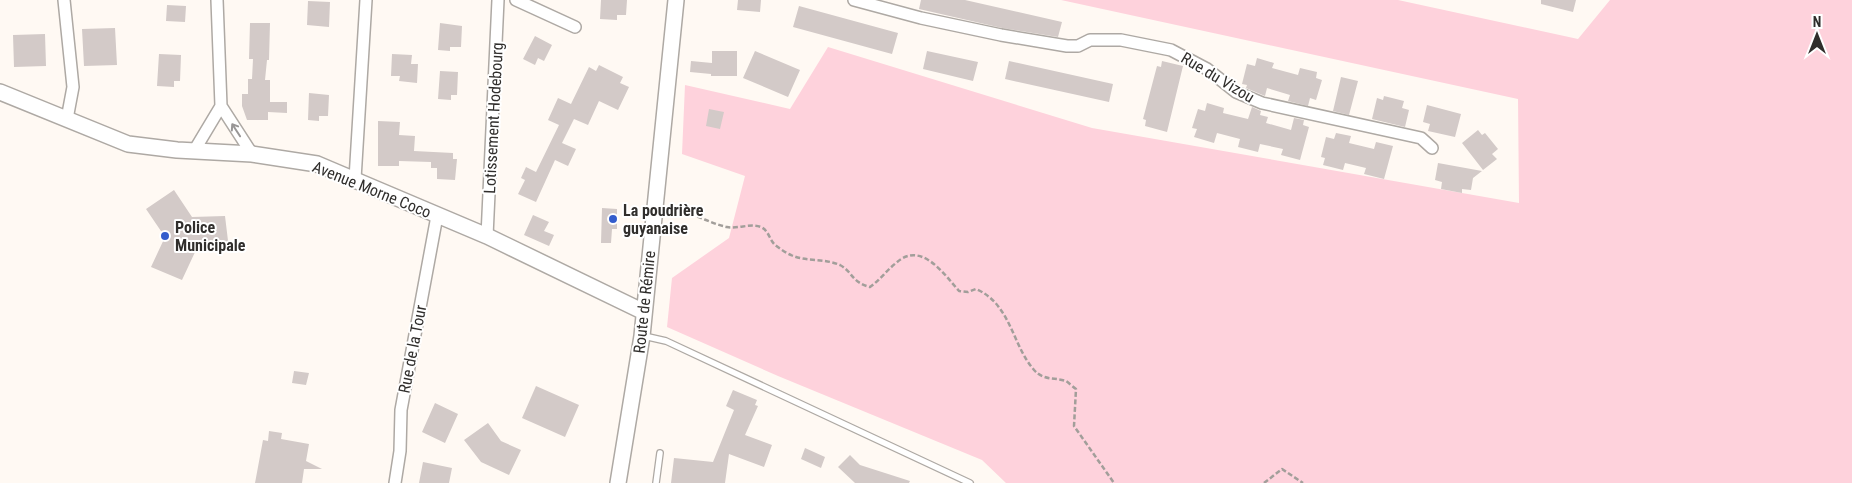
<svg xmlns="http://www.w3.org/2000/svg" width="1852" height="483" viewBox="0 0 1852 483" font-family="'Roboto Condensed',sans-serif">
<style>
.green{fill:#fed2dc}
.building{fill:#d3cac8}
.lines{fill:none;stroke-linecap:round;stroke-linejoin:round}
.lane-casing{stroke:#aea9a4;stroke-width:8}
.street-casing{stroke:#aea9a4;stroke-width:14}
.secondary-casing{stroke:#aea9a4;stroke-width:18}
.path{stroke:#a29e9a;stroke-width:2.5;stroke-dasharray:5 2.5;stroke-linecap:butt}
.lane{stroke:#fff;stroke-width:5.5}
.street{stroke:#fff;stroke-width:11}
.secondary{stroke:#fff;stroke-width:15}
.oneway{stroke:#989696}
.poi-dot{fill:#335ccc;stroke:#fff;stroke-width:2}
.labels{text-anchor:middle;stroke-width:4;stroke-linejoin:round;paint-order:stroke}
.street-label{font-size:16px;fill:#302e2c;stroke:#fff}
.poi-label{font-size:16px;font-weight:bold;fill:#302e2c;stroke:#fff;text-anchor:start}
</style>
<rect width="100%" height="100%" fill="#fff9f3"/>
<path class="green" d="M 1061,0 L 1398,0 L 1578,39 L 1610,0 L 1852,0 L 1852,483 L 1006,483 L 982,460 L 778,376 L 667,327 L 672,278 L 729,238 L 745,176 L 682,154 L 685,85 L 790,109 L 828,47 L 1092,128 L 1519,203 L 1518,99 Z"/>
<path class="building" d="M 601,0 L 627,0 L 626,15 L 617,15 L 617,20 L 600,19 Z
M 738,0 L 761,0 L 760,12 L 737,10 Z
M 921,0 L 965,0 L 1062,22 L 1058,37 L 1002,28 L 919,9 Z
M 1541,0 L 1576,0 L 1573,12 L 1541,4 Z
M 308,1 L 330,2 L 329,27 L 307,25 Z
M 167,5 L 186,6 L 185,22 L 166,21 Z
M 799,6 L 898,33 L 892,54 L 793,27 Z
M 250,23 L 270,23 L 269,60 L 267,60 L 265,80 L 270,80 L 270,102 L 287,102 L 287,113 L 268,112 L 268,120 L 247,120 L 242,106 L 242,94 L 248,94 L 248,79 L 252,79 L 253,59 L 249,59 Z
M 440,23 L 462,26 L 461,47 L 450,47 L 450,51 L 438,50 Z
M 115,28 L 117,65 L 84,66 L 82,29 Z
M 45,34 L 46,66 L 14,67 L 13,35 Z
M 535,36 L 552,45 L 544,61 L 538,58 L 535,65 L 523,59 Z
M 712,51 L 737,51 L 737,76 L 711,76 L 711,74 L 690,72 L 691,61 L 712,63 Z
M 755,51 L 800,70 L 788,97 L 743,78 Z
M 927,51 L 978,62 L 973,81 L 923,69 Z
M 159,54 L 181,55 L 180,81 L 174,81 L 174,87 L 157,86 Z
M 392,54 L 412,55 L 411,64 L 418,64 L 417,83 L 399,81 L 400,76 L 391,76 Z
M 1257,58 L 1274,63 L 1272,68 L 1298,75 L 1300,68 L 1317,72 L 1316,78 L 1322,80 L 1316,100 L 1310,98 L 1308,106 L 1288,101 L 1290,95 L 1267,88 L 1265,96 L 1246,88 L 1247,85 L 1242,84 L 1247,64 L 1255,66 Z
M 1009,61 L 1113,84 L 1109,102 L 1005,79 Z
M 1162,61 L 1183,66 L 1167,132 L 1145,126 L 1146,120 L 1143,119 L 1157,66 L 1161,67 Z
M 599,65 L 623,77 L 620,83 L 629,87 L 618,110 L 599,101 L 588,125 L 574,119 L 562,143 L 576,149 L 568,166 L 555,160 L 536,202 L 518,194 L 525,180 L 521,178 L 526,167 L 536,172 L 559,125 L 548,120 L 558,98 L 571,104 L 589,67 L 596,71 Z
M 440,71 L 458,72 L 457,95 L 451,95 L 451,100 L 438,99 Z
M 1341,77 L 1358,81 L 1349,115 L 1333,111 Z
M 309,93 L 329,95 L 328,116 L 319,116 L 319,121 L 308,120 Z
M 1384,96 L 1404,101 L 1402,108 L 1409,110 L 1405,127 L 1372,119 L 1377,98 L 1383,100 Z
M 1207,103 L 1224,108 L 1223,113 L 1248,119 L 1252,107 L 1261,111 L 1260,115 L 1268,117 L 1266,123 L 1291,130 L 1294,118 L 1304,120 L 1303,125 L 1309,127 L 1300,160 L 1281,155 L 1283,149 L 1260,144 L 1258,152 L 1238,147 L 1240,139 L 1217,133 L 1214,143 L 1194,137 L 1197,129 L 1192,128 L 1198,109 L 1205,111 Z
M 1427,105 L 1461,114 L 1455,137 L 1428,131 L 1430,124 L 1423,122 Z
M 709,109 L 724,112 L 720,129 L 706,126 Z
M 378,121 L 400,122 L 399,135 L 415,136 L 414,151 L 453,153 L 453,159 L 457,159 L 455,180 L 437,179 L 437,168 L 431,168 L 431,162 L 399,161 L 399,166 L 378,166 Z
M 1478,130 L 1482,135 L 1485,133 L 1498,149 L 1492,154 L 1497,159 L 1483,170 L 1462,143 Z
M 1336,133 L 1351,136 L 1349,143 L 1374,149 L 1376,142 L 1393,146 L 1384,179 L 1364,174 L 1366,168 L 1345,163 L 1343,170 L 1323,165 L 1325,158 L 1321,157 L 1326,137 L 1334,139 Z
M 1438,163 L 1482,171 L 1473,178 L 1471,190 L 1462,189 L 1462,193 L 1441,189 L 1442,182 L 1435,180 Z
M 174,190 L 192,217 L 225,216 L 229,249 L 196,250 L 182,280 L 151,267 L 165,237 L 146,209 Z
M 602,208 L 617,209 L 617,229 L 612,229 L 611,243 L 601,243 Z
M 533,215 L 549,222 L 544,231 L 554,235 L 549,246 L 524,235 Z
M 294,371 L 309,373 L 306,385 L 292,383 Z
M 536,386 L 579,405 L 565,437 L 522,418 Z
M 733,390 L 757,400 L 755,405 L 758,406 L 745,435 L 772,445 L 764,467 L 729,454 L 725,483 L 671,483 L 674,458 L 713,462 L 734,410 L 726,406 Z
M 435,403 L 458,414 L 445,443 L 422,432 Z
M 488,423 L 501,441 L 521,450 L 509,475 L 481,462 L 464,440 Z
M 269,431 L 282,433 L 281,439 L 309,444 L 306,461 L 322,469 L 304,469 L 302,483 L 255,483 L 263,440 L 268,441 Z
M 805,448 L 825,457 L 821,468 L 801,459 Z
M 850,455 L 860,465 L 910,481 L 909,483 L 855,483 L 838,467 Z
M 423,462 L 452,468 L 449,483 L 419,483 Z"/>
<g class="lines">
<defs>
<path id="lane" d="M 644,336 L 666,341 L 970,483
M 656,483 L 660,453"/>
<path id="street" d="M 64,0 L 73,87 L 67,119
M 217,0 L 221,106 L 252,154
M 516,0 L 575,27
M 854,0 L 921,18 L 1001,35 L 1067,46 L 1078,46 L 1090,40 L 1121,40 L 1171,50 L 1207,69 L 1236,92 L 1262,103 L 1421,138 L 1432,148
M 194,151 L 221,106
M 355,179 L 366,0
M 487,236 L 498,0
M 395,483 L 400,451 L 401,410 L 437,216"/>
<path id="secondary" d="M 0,92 L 128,144 L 177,150 L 252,154 L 317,164 L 487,236 L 644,312
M 618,483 L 642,336 L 676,0"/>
</defs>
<use href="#lane" class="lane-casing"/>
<use href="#street" class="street-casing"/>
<use href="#secondary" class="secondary-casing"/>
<path class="path" d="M 668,211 C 689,209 707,223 727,227 C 738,229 751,223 761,227 C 769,231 769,239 775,245 C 779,248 786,253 791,255 C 805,262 824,258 840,265 C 853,272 851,282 870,287 C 880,280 886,271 896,263 C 921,240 944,274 959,291 L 968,292 L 976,289 C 1011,304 1012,345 1034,370 C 1044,381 1054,377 1066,381 C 1069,383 1073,387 1076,389 L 1074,426 L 1114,483
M 1264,483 L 1282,469 L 1303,483"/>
<use href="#lane" class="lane"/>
<use href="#street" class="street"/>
<use href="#secondary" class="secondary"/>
</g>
<defs><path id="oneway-shaft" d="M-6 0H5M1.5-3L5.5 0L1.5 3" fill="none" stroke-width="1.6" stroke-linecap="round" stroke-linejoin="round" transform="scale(1.25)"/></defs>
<use class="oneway" href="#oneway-shaft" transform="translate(236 130) rotate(-123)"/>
<g class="poi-dot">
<circle cx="613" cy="219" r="5"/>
<circle cx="165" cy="236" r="5"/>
</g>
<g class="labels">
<g class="street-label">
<text transform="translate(1218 77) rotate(31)" y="6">Rue du Vizou</text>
<text transform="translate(493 118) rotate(-87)" y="6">Lotissement Hodebourg</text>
<text transform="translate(372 189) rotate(22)" y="6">Avenue Morne Coco</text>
<text transform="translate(644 302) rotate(-84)" y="6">Route de Rémire</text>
<text transform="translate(412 349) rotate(-79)" y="6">Rue de la Tour</text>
</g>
<g class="poi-label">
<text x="623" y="216">La poudrière<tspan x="623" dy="18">guyanaise</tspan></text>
<text x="175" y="233">Police<tspan x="175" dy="18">Municipale</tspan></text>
</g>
</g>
<g transform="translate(1817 35)" stroke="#ffffff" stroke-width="4" paint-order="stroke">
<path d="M0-4L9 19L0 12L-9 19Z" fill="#302e2c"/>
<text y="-8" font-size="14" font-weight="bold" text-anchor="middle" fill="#302e2c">N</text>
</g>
</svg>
